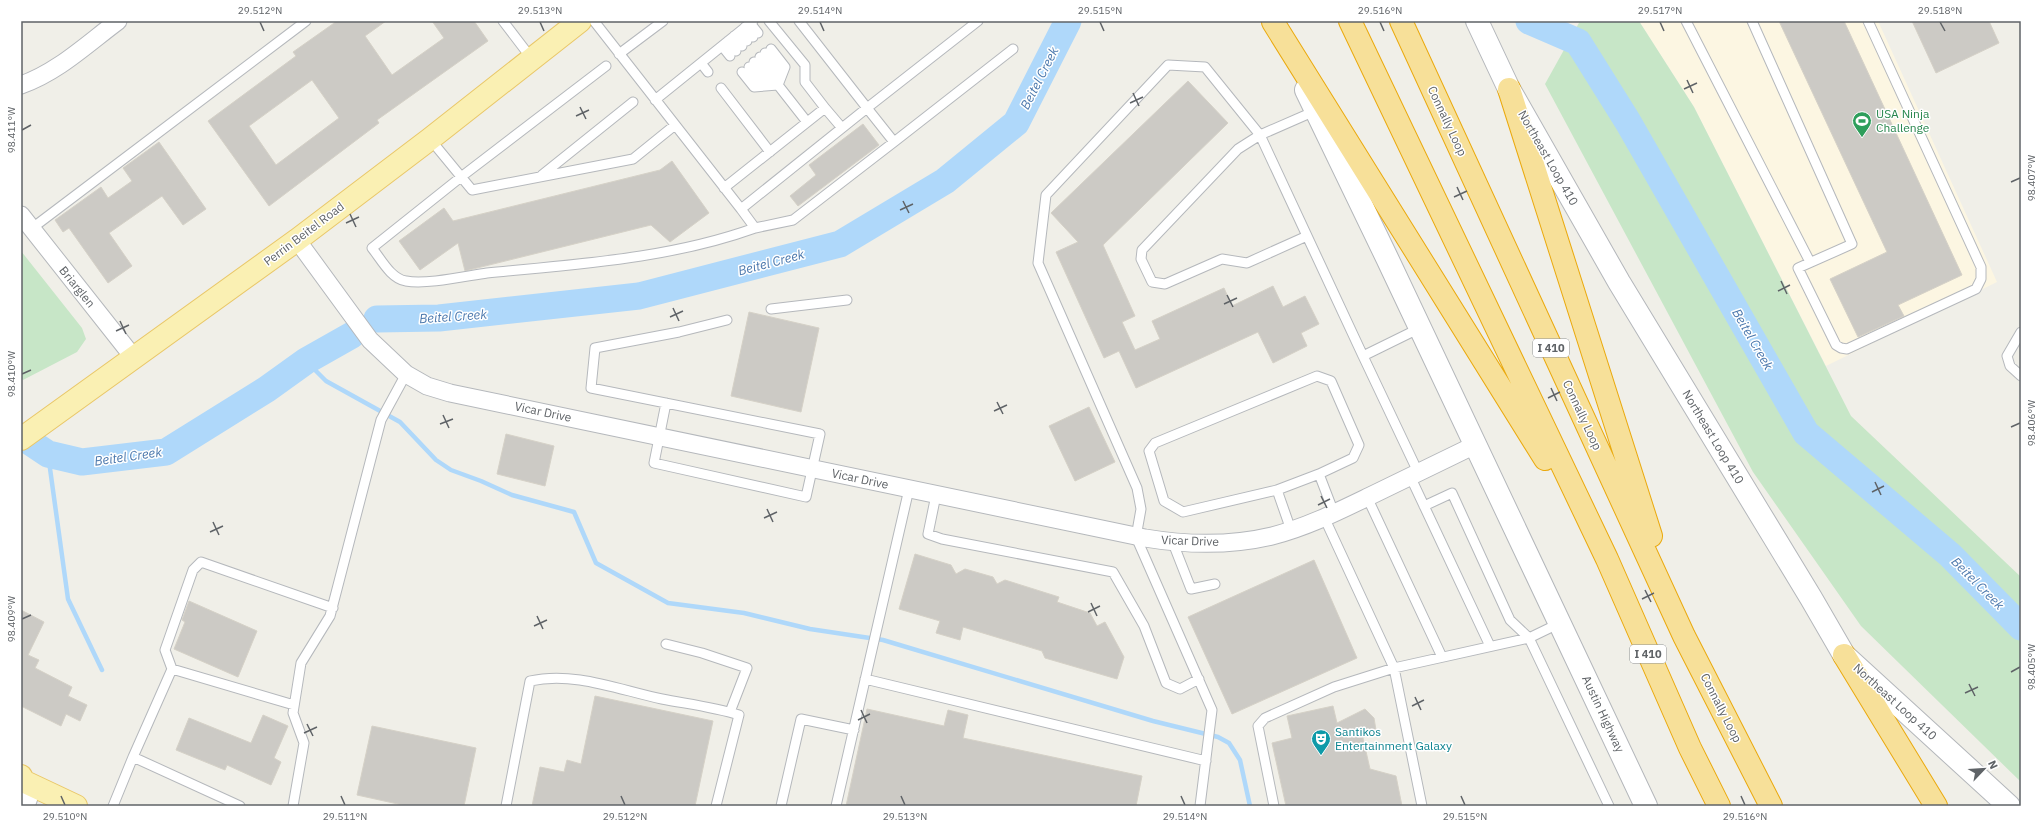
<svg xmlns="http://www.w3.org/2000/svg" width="2042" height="827" viewBox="0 0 2042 827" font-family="'IBM Plex Sans',sans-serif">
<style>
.commercial{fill:#fcf6e2}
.green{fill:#c7e6c7}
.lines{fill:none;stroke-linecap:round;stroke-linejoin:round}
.stream{stroke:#afd8fa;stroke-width:4.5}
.river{stroke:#afd8fa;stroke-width:27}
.building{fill:#cccac5;stroke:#d5d1c7;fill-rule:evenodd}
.lane-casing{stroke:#b5b8bc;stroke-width:11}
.street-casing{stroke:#b5b8bc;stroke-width:19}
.secondary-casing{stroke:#b4b7bb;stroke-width:24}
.primary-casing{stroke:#e9c768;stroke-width:24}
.highway-casing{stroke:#eaa90e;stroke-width:24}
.lane{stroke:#fff;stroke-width:9}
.street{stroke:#fff;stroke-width:17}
.secondary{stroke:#fff;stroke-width:22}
.primary{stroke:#faf0b3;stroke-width:22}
.highway{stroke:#f7e099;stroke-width:22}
.ticks{fill:none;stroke:#5f6367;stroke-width:1.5}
.labels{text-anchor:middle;stroke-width:3;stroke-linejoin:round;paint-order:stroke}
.shield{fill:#fff;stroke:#8f9295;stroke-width:1}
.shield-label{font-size:11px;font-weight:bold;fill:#5f6367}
.leisure-label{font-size:12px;fill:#27864d;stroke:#fff;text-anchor:start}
.street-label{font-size:12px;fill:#5f6367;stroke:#fff}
.culture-label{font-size:12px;fill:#0d838f;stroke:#fff;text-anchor:start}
.water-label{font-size:13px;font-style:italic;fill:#4b78ad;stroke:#fff}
.neatline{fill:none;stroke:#5f6367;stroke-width:1.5}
.ticks-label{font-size:10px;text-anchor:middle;fill:#5f6367}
</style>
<rect width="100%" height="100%" fill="#f0efe8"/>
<path class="commercial" d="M 1639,21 L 1878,21 L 1997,282 L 1826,366 L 1694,107 Z"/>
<path class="green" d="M 1580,21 L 1639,21 L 1694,107 L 1851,416 L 2021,577 L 2021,782 L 1861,626 L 1753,472 L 1545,84 Z
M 21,251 L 82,328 L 86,339 L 77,352 L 23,380 L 21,378 Z"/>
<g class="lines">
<path class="stream" d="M 306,361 L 326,381 L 400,422 L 436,460 L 451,470 L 481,481 L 512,495 L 574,512 L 596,563 L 668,603 L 744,613 L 810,629 L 883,640 L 1153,721 L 1218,737 L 1229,743 L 1240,760 L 1250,806
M 48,454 L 68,599 L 102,670"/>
<path class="river" d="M 1529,21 L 1578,42 L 1628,122 L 1806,433 L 1950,555 L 2021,627
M 377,319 L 439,318 L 639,296 L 840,244 L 945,181 L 1016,123 L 1068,21
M 21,436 L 48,454 L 82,462 L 166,452 L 267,389 L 306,361 L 352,335"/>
</g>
<path class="building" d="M 337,21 L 386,21 L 365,36 L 392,75 L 444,38 L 432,21 L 474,21 L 488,41 L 377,120 L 379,123 L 269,206 L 208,121 L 296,56 L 293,52 ZM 312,80 L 339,118 L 276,165 L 249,126 Z
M 1779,21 L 1844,21 L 1962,275 L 1898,305 L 1904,316 L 1858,337 L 1830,279 L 1887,252 Z
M 1912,21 L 1989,21 L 1999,43 L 1936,73 Z
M 1188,81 L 1228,123 L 1103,245 L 1135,316 L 1122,322 L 1135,350 L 1160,339 L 1152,321 L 1224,288 L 1232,306 L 1273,286 L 1283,307 L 1305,296 L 1319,324 L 1301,333 L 1307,346 L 1273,363 L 1258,332 L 1136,388 L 1119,351 L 1104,358 L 1056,252 L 1078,242 L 1051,213 Z
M 863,124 L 879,145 L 798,206 L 790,196 L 816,175 L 809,165 Z
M 159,142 L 206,209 L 183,225 L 162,196 L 109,233 L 132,266 L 108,283 L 69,228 L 63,232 L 55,220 L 101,187 L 108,198 L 132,181 L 123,168 Z
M 672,161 L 709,213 L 670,242 L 651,225 L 465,271 L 458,243 L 420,270 L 399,241 L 444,208 L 453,221 L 660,170 Z
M 749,312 L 819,328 L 801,412 L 731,396 Z
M 1089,407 L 1115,462 L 1075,481 L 1049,426 Z
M 506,434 L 554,446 L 545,486 L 497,474 Z
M 915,554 L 951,565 L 956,574 L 965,569 L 993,577 L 997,584 L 1005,580 L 1059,597 L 1057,602 L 1090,613 L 1097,626 L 1105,622 L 1124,657 L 1117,679 L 1045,658 L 1042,651 L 963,627 L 960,640 L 936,633 L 940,621 L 899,609 Z
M 1314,560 L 1357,658 L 1232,714 L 1188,617 Z
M 189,601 L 257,631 L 238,677 L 174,649 L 185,622 L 182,620 Z
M 21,610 L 44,622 L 28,655 L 39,660 L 35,668 L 72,687 L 68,696 L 87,705 L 80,721 L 66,714 L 61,726 L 21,706 Z
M 595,696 L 713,721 L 695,806 L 532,806 L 540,767 L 564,772 L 567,760 L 581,764 Z
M 1333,706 L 1337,723 L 1365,709 L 1374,718 L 1376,730 L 1363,738 L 1370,769 L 1396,776 L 1402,806 L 1286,806 L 1272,743 L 1292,738 L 1287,716 Z
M 867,709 L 944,726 L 948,710 L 968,715 L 963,738 L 1142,776 L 1136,806 L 846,806 Z
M 263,715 L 288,726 L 274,758 L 281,762 L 271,785 L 227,765 L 225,770 L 176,750 L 189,718 L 251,743 Z
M 372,726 L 476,748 L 464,806 L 407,806 L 357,795 Z"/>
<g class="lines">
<defs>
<path id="lane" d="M 503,21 L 532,59
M 594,21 L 741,209 L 867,108 L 894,142 L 1013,49
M 769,21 L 805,65 L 805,82 L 825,108
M 799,21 L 867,108 L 978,21
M 1686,21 L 1810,262
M 1752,21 L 1852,244 L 1798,268 L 1836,345 L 1841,348 L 1847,349 L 1976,289 L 1981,279 L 1981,267 L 1868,21
M 750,23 L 758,33
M 745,27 L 753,37
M 740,32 L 747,41
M 734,36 L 742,46
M 728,41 L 736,51
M 722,46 L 730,56
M 771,49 L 785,67 L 778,85 L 807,122
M 765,53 L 778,70 L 778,80
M 619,54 L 663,21
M 760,57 L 776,82
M 754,62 L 766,78 L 775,83
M 701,63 L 708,72
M 606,66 L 461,177 L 372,248 C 381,259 391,279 406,281 C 426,285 466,276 487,273 C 577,264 669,259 755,228 L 741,209
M 749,67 L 761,82 L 770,84
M 742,72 L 754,87 L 778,85
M 721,88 L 770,152
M 655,100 L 753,21
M 430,139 L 472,190 L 633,159 L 675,125
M 542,175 L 633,102
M 724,188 L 825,108 L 842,128
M 755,228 L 793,220 L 894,142
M 31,229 L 306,21
M 1307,236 L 1247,263 L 1222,259 L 1165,284 L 1152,282 L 1141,259 L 1142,250 L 1238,149 L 1260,135 L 1363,356 L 1420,328
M 771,309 L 847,300
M 2021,332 L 2007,356 L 2010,366 L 2021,376
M 1363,356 L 1418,472
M 666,403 L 654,463 L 806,497 L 820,434 L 591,388 L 595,348 L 679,332 L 727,320
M 1410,476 L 1490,646
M 1277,490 L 1319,474
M 936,495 L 928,534 L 942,539 L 1113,572 L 1144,626 L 1166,683 L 1180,689 L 1199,679
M 1367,497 L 1442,657
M 1424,506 L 1452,493 L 1510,620 L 1529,638 L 1609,806
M 1324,517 L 1394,668 L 1422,806
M 1291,530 L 1277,490 L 1183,512 L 1164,501 L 1149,451 L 1155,443 L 1317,376 L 1331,381 L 1359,445 L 1353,458 L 1319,474 L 1334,513
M 1173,543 L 1191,589 L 1215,584
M 666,644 L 702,653 L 747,668 L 730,712
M 172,669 L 294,705
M 865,679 L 1206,761
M 113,806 L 133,757
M 240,806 L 133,757 L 172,669 L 165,650 L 193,570 L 201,562 L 333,608
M 293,806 L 304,743 L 293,713 L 301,663 L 330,616 L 381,420 L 406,374
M 506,806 L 530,681 C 574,671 619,690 662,699 C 688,704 714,707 739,715 L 716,806
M 781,806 L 801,719 L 854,730
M 836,806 L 909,489
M 1200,806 L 1212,710 L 1136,537 L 1141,509 L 1137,488 L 1038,263 L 1046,195 L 1168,65 L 1205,67 L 1260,135 L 1315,111
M 1274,806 L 1258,726 L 1265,718 L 1334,687 L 1394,668 L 1529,638 L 1560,623"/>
<path id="street" d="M 21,85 C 58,72 87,44 118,21
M 21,215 L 134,358
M 297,240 L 370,340 L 406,374 L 427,386 L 450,393 L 579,420 L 1145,538 C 1187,545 1230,546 1272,536 C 1307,527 1339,511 1370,496 C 1405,479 1440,462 1475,445
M 26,806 L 33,786"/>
<path id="secondary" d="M 1477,21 L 1509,89 L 1619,282 L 1811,598 L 1844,655 L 2009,806
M 1306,90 L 1387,258 L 1646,806"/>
<path id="primary" d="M 21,439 L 297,240 L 430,139 L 580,21
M 21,776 L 23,781 L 76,806"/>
<path id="highway" d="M 1350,21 L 1607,559 L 1690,748 L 1719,806
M 1401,21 L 1684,636 L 1771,806
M 1273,22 L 1545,459
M 1509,89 L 1651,536
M 1844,655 L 1936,806"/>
</defs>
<use href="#lane" class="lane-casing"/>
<use href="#street" class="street-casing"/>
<use href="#secondary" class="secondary-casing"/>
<use href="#primary" class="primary-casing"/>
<use href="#highway" class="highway-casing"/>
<use href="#lane" class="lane"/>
<use href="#street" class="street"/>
<use href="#secondary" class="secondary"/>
<use href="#primary" class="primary"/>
<use href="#highway" class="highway"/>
</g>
<path class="ticks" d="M 260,22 L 264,31M 540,22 L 544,31M 820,22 L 824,31M 1100,22 L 1104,31M 1380,22 L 1384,31M 1660,22 L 1664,31M 1940,22 L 1945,31M 1687,80 L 1693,93M 1684,89 L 1697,83M 1133,93 L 1139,106M 1130,103 L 1143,97M 580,107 L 586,119M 576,116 L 589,110M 22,130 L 31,125M 2011,182 L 2020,178M 1457,187 L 1463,200M 1454,197 L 1467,191M 903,201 L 909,213M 900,210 L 913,204M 350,214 L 356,227M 346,223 L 359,217M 1781,281 L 1787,294M 1778,291 L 1790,285M 1227,295 L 1233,307M 1224,304 L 1237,298M 673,308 L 679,321M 670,317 L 683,311M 120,321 L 126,334M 116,331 L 129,325M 22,374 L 31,370M 1551,388 L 1557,401M 1548,398 L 1560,392M 997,402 L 1003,414M 994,411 L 1007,405M 443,415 L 449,428M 440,424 L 453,419M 2011,427 L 2020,423M 1875,482 L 1881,495M 1872,492 L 1884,486M 1321,496 L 1327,508M 1318,505 L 1330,499M 767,509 L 773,522M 764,518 L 777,512M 213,522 L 219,535M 210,532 L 223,526M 1645,590 L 1651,602M 1642,599 L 1654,593M 1091,603 L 1097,616M 1088,612 L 1100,606M 537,616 L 543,629M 22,619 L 31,615M 534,626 L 547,620M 2011,672 L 2020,667M 1969,684 L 1975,696M 1965,693 L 1978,687M 1415,697 L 1421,710M 1412,706 L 1424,700M 861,710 L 867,723M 858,720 L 870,714M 307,724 L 313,736M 304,733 L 317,727M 61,796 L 65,805M 341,796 L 345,805M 621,796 L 625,805M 901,796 L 905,805M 1181,796 L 1185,805M 1461,796 L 1465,805M 1741,796 L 1745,805"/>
<defs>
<symbol id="stadium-pin" viewBox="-11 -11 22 30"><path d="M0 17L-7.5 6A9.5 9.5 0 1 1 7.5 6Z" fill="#2e9e5b" stroke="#fff"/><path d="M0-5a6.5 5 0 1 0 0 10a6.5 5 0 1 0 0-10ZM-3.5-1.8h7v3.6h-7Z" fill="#fff"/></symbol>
<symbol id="theatre-pin" viewBox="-11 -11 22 30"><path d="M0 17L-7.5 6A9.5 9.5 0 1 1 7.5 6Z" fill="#0f9aa8" stroke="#fff"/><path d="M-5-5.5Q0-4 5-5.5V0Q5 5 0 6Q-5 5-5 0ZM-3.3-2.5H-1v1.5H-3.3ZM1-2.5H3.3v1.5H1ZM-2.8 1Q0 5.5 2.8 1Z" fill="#fff"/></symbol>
</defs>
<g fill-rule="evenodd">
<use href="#stadium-pin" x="1851" y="110" width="22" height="30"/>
<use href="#theatre-pin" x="1310" y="728" width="22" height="30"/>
</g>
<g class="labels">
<g class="shield">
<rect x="1533" y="339" width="36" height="18" rx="3"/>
<rect x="1630" y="645" width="36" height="18" rx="3"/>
</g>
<g class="shield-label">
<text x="1551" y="352">I 410</text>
<text x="1648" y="658">I 410</text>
</g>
<g class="leisure-label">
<text x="1876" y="118">USA Ninja<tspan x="1876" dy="14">Challenge</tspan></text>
</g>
<g class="street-label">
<text transform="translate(1447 121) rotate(65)" y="4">Connally Loop</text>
<text transform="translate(1548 158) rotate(60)" y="4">Northeast Loop 410</text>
<text transform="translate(304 234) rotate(-37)" y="4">Perrin Beitel Road</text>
<text transform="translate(77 287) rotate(51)" y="4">Briarglen</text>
<text transform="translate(543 412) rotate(12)" y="4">Vicar Drive</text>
<text transform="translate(1582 415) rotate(65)" y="4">Connally Loop</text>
<text transform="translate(1713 437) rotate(59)" y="4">Northeast Loop 410</text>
<text transform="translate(860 479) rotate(12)" y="4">Vicar Drive</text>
<text transform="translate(1190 541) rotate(2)" y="4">Vicar Drive</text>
<text transform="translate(1895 702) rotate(42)" y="4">Northeast Loop 410</text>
<text transform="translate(1721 708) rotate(63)" y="4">Connally Loop</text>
<text transform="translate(1603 714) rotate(65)" y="4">Austin Highway</text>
</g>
<g class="culture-label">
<text x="1335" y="736">Santikos<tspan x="1335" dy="14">Entertainment Galaxy</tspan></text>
</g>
<g class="water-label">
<text transform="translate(1039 78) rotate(-63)" y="5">Beitel Creek</text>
<text transform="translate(771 262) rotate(-15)" y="5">Beitel Creek</text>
<text transform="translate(453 316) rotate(-4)" y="5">Beitel Creek</text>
<text transform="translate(1753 339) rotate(60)" y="5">Beitel Creek</text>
<text transform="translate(128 456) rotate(-8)" y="5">Beitel Creek</text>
<text transform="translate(1978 583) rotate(45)" y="5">Beitel Creek</text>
</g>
</g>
<rect width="2042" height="827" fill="none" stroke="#ffffff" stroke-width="44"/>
<g transform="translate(1984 769) rotate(65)" stroke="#ffffff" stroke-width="3" paint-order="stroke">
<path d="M0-3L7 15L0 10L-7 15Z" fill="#5f6367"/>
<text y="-6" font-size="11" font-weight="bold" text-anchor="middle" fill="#5f6367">N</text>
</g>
<rect x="22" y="22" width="1998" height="783" class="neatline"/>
<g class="ticks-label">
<text x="260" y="14">29.512°N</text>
<text x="540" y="14">29.513°N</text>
<text x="820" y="14">29.514°N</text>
<text x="1100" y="14">29.515°N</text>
<text x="1380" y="14">29.516°N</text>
<text x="1660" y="14">29.517°N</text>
<text x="1940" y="14">29.518°N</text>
<text transform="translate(11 130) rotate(-90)" y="4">98.411°W</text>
<text transform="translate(2031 178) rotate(-90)" y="4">98.407°W</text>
<text transform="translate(11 374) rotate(-90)" y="4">98.410°W</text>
<text transform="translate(2031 423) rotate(-90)" y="4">98.406°W</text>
<text transform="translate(11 619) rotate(-90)" y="4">98.409°W</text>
<text transform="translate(2031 667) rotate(-90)" y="4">98.405°W</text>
<text x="65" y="820">29.510°N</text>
<text x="345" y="820">29.511°N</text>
<text x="625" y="820">29.512°N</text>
<text x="905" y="820">29.513°N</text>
<text x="1185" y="820">29.514°N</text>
<text x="1465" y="820">29.515°N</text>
<text x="1745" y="820">29.516°N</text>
</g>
</svg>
